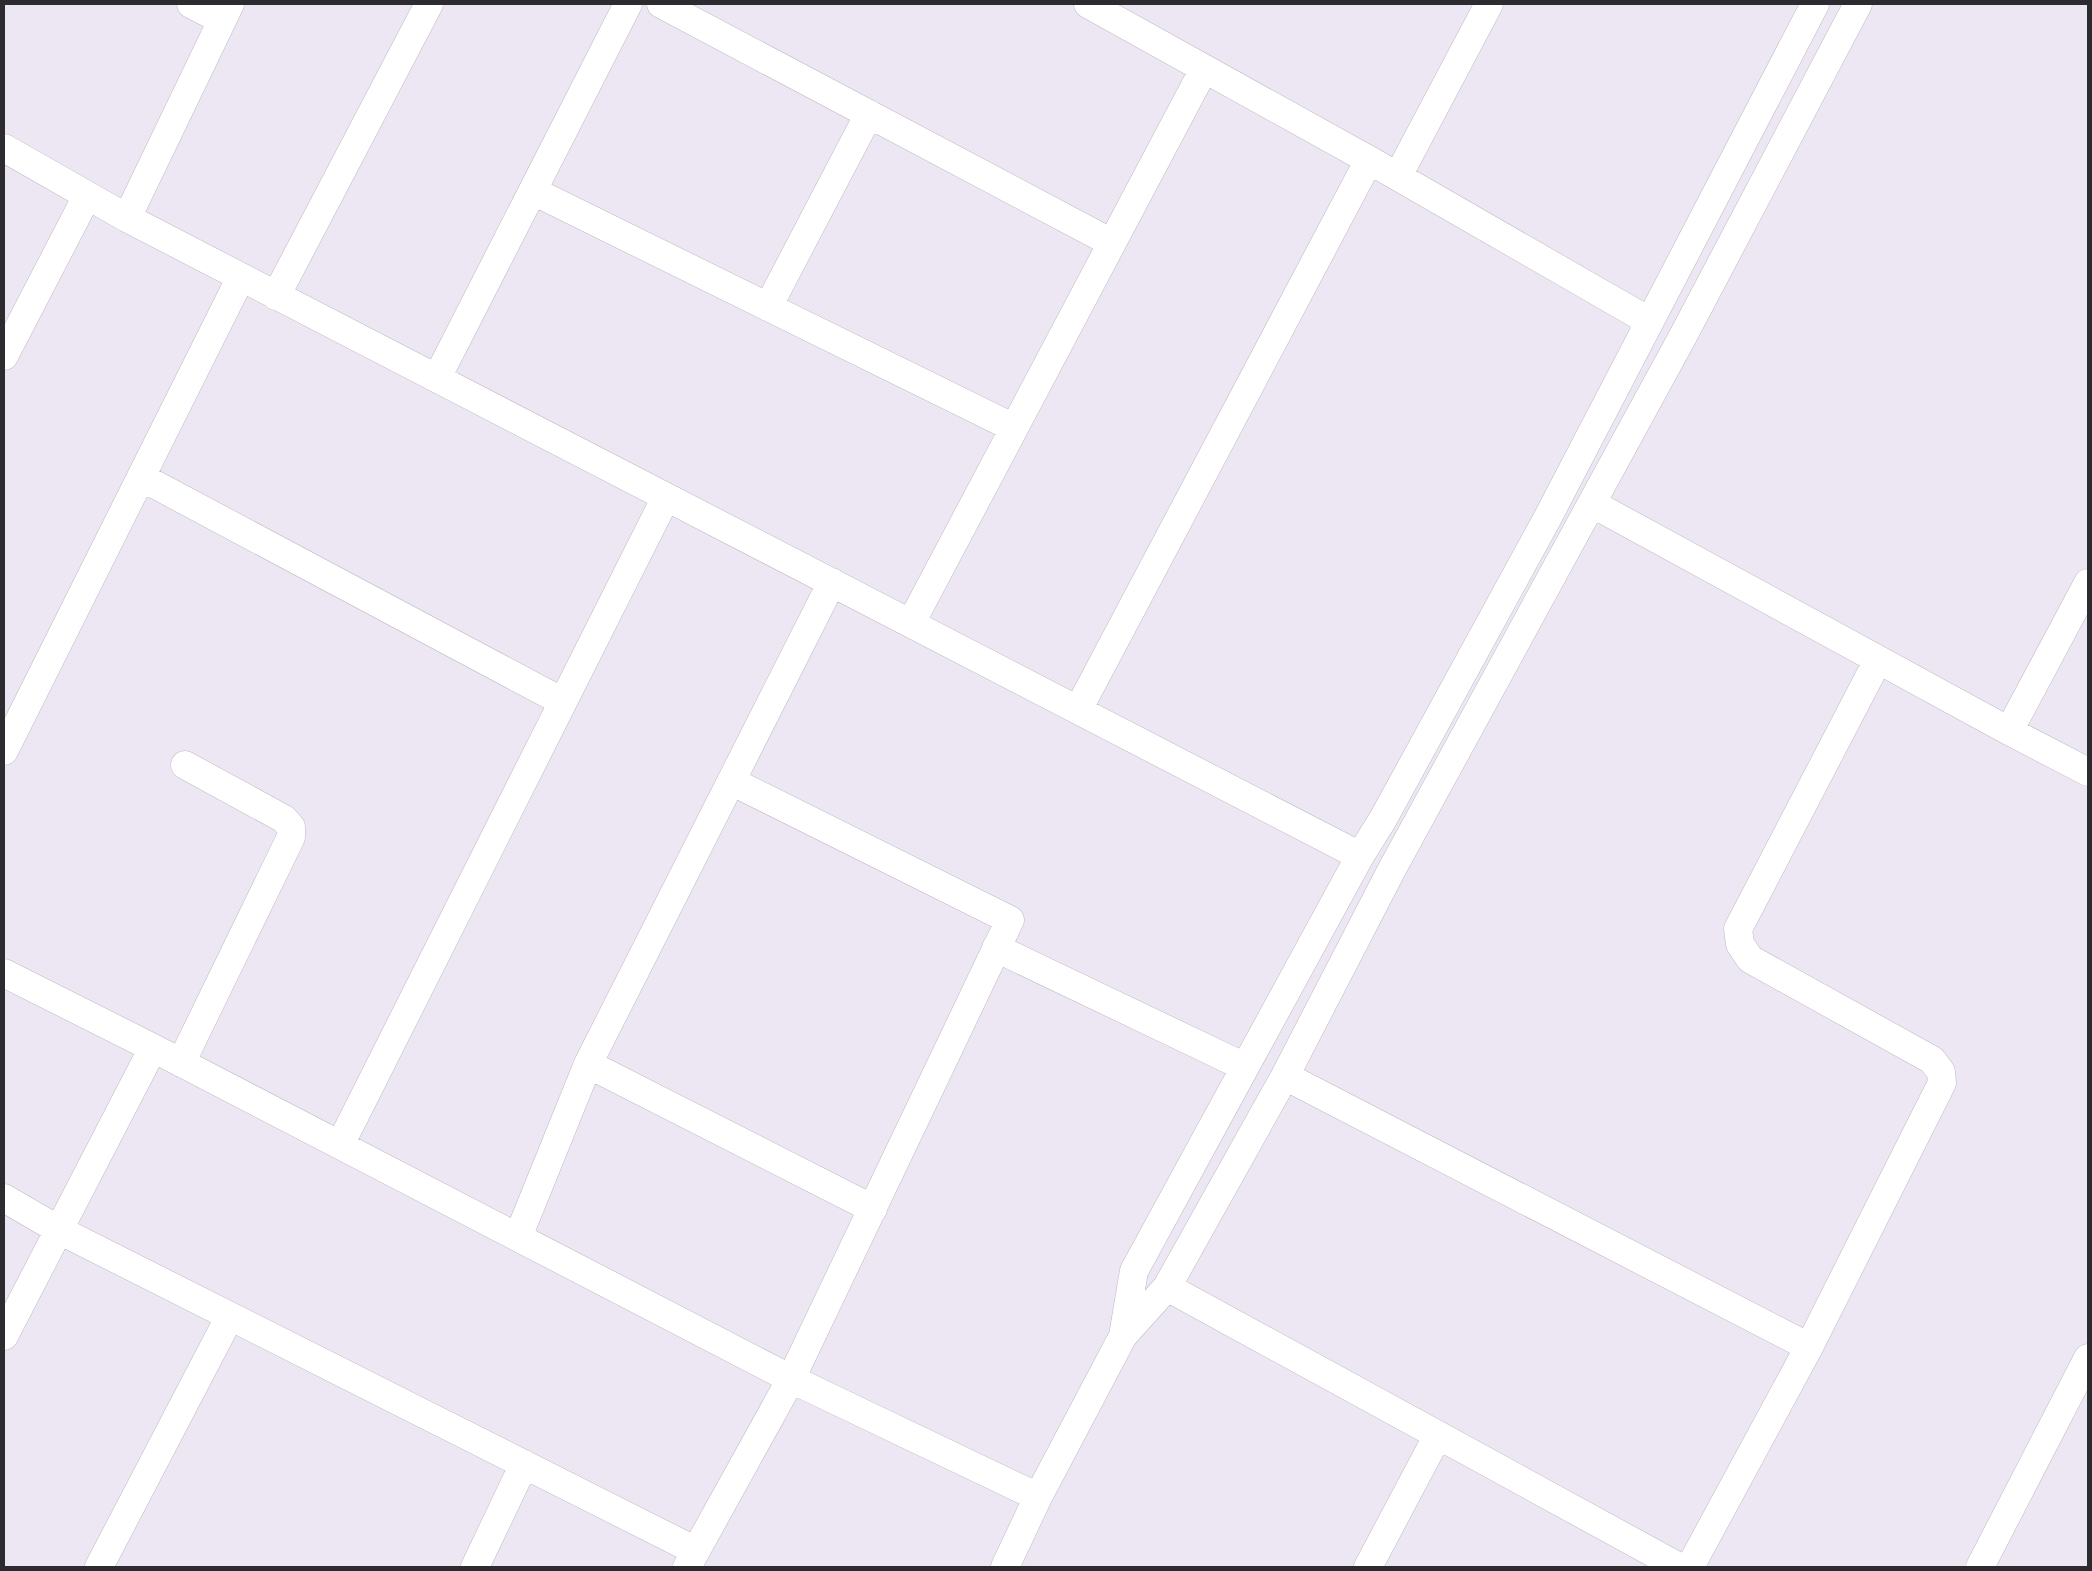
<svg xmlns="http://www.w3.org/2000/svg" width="2092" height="1571" viewBox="0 0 2092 1571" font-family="Inter,sans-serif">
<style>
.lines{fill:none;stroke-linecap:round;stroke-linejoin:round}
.street-casing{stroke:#bebac4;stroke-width:29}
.street{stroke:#fff;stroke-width:28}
</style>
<rect width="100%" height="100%" fill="#ece7f2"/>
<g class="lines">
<defs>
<path id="street" d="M 191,4 L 222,20
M 661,4 L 1112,243
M 1088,4 L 1369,160 L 1649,321
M 4,148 L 127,218 L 1360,856
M 1398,176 L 1489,4
M 533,191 L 1014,428
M 127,218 L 230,4
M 276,296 L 429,4
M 768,307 L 869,114
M 4,356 L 87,196
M 437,378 L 628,4
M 141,477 L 563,702
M 1593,504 L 2009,731 L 2088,772
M 832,582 L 588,1064 L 873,1209
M 911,623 L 1204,69
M 1078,710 L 1369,160
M 2009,731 L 2088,583
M 4,751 L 241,277
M 996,948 L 1245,1067
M 4,973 L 153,1048 L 791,1379 L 1038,1497
M 181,1063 L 291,837 L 291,827 L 284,819 L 185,765
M 1285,1076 L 1809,1347
M 340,1145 L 666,497
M 4,1198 L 59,1230 L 696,1551
M 518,1237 L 588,1064
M 1167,1287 L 1679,1567
M 4,1336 L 153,1048
M 1123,1336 L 1134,1271 L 1360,856 L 1383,819 L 1548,517 L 1815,4
M 99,1567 L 230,1316
M 475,1567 L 524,1464
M 687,1567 L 791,1379 L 1010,920 L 731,781
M 1005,1567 L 1038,1497 L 1123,1336 L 1167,1287 L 1285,1076 L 1391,871 L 1683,336 L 1858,4
M 1368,1567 L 1438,1435
M 1690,1567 L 1809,1347 L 1942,1083 L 1941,1072 L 1932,1060 L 1750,959 L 1740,944 L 1738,929 L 1878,660
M 1980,1567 L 2088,1358"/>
</defs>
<use href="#street" class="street-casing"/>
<use href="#street" class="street"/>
</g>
<rect width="2092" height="1571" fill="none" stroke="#2c2b2f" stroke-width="10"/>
</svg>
